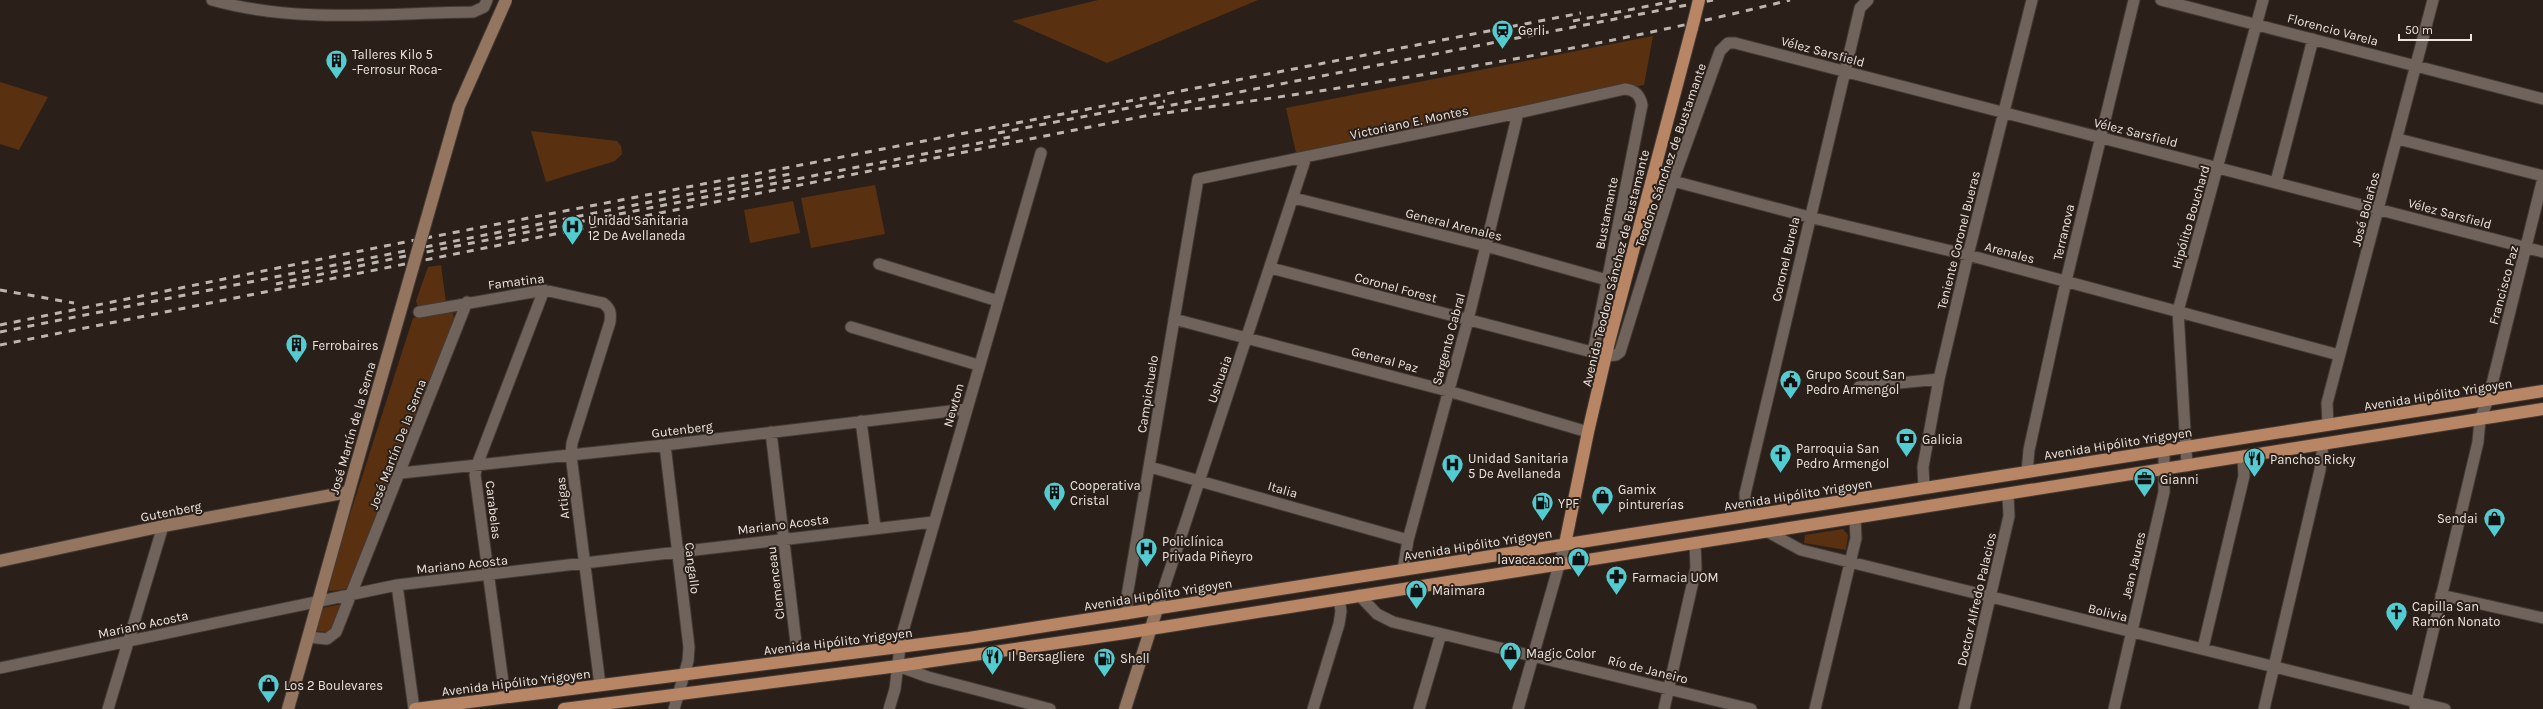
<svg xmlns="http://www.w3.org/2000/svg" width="2543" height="709" viewBox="0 0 2543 709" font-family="Karla,sans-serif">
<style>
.green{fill:#593111}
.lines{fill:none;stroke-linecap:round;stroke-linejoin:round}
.street-casing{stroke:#433a35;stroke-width:13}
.secondary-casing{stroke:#433a35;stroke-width:14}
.primary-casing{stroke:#433a35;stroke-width:14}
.street{stroke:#70635b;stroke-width:11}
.secondary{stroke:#947560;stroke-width:12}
.primary{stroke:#b88664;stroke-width:12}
.rail{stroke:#bdb5af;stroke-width:3;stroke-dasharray:7 7;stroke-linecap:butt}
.secondary-bridge-casing{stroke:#433a35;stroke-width:14;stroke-linecap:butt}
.primary-bridge-casing{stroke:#433a35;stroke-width:14;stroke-linecap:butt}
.secondary-bridge{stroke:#947560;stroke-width:12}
.primary-bridge{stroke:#b88664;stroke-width:12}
.labels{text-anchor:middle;stroke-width:4;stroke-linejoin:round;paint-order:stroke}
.street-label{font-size:13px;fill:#ece5e0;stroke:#2b2019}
.poi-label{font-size:13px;fill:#ece5e0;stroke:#2b2019;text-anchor:start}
</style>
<rect width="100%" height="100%" fill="#2b2019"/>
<path class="green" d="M 1098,0 L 1258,0 L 1107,63 L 1012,21 Z
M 1653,36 L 1644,85 L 1296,153 L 1286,108 Z
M 0,82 L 48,97 L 19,150 L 0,144 Z
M 531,131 L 617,141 L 621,146 L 622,154 L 615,161 L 546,182 Z
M 875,185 L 885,234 L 811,248 L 801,198 Z
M 793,201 L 800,233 L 750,243 L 744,210 Z
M 441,265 L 446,303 L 418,307 L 416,301 L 428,267 Z
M 451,311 L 453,313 L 454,319 L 351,589 L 330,591 L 327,586 L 413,318 Z
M 1843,529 L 1848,535 L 1846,550 L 1804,543 L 1805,535 Z
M 342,604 L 331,630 L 327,632 L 315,631 L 322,608 Z"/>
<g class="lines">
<defs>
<path id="street" d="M 212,0 C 297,24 386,13 473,12 L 484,7 L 487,0
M 2161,0 L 2543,99
M 2398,139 L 2543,176
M 1673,181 L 1809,217 L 1968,255 L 2339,355
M 2276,182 L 2313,39
M 1294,198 L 1486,246 L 1607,280
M 879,264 L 998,301
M 1271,268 L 1607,356 L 1616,355 L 1620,352 L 1673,181 L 1720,51 L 1728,43 L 1735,43 L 2543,252
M 419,312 L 544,290 L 603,303 C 611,309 611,313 610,322 L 572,443 L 571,455 L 600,685
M 1174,319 L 1448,391 L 1588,432
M 851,327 L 978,365
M 1859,387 L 1939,379
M 861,421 L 875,527
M 2328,425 L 2327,403 L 2433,0
M 771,432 L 798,660
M 665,445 L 689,647 L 688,661 L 674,709
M 2187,466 L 2178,311 L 2263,0
M 1150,467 L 1408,540
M 2027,472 L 2029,450 L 2066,281 L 2134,0
M 401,473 L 665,445 L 967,409
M 1924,488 L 1923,467 L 1939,379 L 1968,255 L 2032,0
M 1746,516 L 1745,494 L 1860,8 L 1868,0
M 1768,532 L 1801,550 L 2445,709
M 1403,570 L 1408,540 L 1468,320 L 1518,113
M 397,585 L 414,709
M 1359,595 L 1377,614 L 1393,622 L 1751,709
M 2441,595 L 2543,618
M 1157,609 L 1306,157
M 1127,614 L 1127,596 L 1198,179 L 1518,113 L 1625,89 C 1635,90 1640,95 1642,105 L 1593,352
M 308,637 L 327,639 L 336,632 L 467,302
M 2203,648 L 2244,476 L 2243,457
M 898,666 L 928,677 L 1050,709
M 0,668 L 397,585 L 933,522
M 505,697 L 475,475 L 477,465 L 544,290
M 2415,707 L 2478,442 L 2480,419 L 2488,400 L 2543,178
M 108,709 L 163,526
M 889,709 L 895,689 L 901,638 L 1041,153
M 1313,709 L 1339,624 L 1341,611 L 1339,599
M 1419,709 L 1441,634
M 1518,709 L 1565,544
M 1664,709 L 1696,568 L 1695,543
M 1815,709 L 1856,538 L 1855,518
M 1964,709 L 2009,516 L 2008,495
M 2114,709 L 2164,492 L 2164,450
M 2264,709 L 2320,470 L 2323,445"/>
<path id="secondary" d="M 0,561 L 163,526 L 348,492
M 288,709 L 356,466
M 1125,709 L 1157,609"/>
<path id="primary" d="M 1565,544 L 1588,432 L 1609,342 L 1692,28
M 415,709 L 969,638 L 2543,391
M 564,709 L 898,666 L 1125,633 L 2543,409"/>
</defs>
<use href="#street" class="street-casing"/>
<use href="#secondary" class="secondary-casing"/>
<use href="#primary" class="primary-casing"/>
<use href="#street" class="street"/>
<use href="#secondary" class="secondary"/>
<use href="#primary" class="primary"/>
<path class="rail" d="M 1573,21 L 1679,0
M 1157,108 L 1713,0
M 998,133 L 1165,101
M 276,284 L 401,257 L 1010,137
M 0,290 L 74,303
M 0,325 L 385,246 L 1581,13
M 0,332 L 790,174
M 0,345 L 1150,115 C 1365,86 1579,53 1790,0"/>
<defs>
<path id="secondary-bridge" d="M 356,466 L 459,106 L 506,0"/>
<path id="primary-bridge" d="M 1692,28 L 1699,0"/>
</defs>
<use href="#secondary-bridge" class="secondary-bridge-casing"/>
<use href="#primary-bridge" class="primary-bridge-casing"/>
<use href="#secondary-bridge" class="secondary-bridge"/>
<use href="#primary-bridge" class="primary-bridge"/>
</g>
<defs>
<symbol id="station-pin" viewBox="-11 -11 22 30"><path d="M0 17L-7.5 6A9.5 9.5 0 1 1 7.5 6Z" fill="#52ccd1" stroke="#2b2019"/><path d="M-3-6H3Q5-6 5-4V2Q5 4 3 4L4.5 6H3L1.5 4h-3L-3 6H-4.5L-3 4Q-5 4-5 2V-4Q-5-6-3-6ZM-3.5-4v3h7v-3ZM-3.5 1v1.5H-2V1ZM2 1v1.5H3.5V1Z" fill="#111"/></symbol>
<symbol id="building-pin" viewBox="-11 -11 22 30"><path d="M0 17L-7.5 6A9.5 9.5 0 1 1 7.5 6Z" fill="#52ccd1" stroke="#2b2019"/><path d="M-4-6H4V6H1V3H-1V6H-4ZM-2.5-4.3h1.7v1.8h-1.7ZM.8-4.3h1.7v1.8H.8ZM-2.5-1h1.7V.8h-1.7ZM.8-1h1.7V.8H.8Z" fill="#111"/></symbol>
<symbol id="hospital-pin" viewBox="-11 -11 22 30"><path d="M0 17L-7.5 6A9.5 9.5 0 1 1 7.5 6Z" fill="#52ccd1" stroke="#2b2019"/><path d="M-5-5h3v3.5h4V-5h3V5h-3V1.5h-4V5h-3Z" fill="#111"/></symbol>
<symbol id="civic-pin" viewBox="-11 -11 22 30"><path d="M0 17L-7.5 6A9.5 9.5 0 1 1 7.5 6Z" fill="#52ccd1" stroke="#2b2019"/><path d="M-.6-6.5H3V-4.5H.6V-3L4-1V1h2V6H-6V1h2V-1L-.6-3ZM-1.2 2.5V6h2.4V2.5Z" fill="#111"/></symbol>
<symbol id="bank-pin" viewBox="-11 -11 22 30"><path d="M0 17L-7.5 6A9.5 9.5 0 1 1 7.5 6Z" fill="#52ccd1" stroke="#2b2019"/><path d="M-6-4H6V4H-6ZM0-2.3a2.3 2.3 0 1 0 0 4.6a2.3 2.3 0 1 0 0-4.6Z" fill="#111"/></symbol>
<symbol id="church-pin" viewBox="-11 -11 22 30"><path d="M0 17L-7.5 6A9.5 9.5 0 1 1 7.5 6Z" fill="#52ccd1" stroke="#2b2019"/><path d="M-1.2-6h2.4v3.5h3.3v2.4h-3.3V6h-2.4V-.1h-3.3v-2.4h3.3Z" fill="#111"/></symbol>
<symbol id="restaurant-pin" viewBox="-11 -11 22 30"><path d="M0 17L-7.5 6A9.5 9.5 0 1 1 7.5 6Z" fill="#52ccd1" stroke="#2b2019"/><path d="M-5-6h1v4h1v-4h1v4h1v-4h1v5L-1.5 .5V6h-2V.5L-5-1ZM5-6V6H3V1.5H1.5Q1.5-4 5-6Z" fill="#111"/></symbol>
<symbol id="office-pin" viewBox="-11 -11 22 30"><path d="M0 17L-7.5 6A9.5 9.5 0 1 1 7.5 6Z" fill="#52ccd1" stroke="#2b2019"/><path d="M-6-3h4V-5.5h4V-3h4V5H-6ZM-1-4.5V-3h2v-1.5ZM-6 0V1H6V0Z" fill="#111"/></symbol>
<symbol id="shop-pin" viewBox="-11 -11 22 30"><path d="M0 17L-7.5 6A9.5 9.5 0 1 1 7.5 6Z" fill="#52ccd1" stroke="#2b2019"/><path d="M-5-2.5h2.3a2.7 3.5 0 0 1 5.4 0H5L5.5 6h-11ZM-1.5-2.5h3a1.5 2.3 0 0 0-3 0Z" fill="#111"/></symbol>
<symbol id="fuel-pin" viewBox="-11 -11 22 30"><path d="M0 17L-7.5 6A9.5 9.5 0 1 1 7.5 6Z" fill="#52ccd1" stroke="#2b2019"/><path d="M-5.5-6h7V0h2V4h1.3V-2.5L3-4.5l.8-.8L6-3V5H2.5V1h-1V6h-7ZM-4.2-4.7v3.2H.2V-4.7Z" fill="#111"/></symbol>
<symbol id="pharmacy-pin" viewBox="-11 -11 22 30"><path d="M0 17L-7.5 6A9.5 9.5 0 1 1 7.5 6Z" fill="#52ccd1" stroke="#2b2019"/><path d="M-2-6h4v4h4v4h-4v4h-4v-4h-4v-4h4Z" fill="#111"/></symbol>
</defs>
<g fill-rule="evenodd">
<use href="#station-pin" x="1490" y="18" width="25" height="34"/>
<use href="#building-pin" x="324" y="48" width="25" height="34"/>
<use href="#hospital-pin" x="560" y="214" width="25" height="34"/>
<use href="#building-pin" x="284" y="332" width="25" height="34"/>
<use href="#civic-pin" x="1778" y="368" width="25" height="34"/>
<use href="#bank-pin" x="1894" y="426" width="25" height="34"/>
<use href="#church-pin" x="1768" y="442" width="25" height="34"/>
<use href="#restaurant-pin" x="2242" y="446" width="25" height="34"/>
<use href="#hospital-pin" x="1440" y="452" width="25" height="34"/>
<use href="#office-pin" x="2132" y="466" width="25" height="34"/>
<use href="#building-pin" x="1042" y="480" width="25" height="34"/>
<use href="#shop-pin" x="1590" y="484" width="25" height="34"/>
<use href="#fuel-pin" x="1530" y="490" width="25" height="34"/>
<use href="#shop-pin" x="2482" y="506" width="25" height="34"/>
<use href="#hospital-pin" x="1134" y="536" width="25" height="34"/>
<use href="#shop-pin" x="1566" y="546" width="25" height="34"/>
<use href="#pharmacy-pin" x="1604" y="564" width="25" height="34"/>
<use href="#shop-pin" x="1404" y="578" width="25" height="34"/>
<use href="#church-pin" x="2384" y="600" width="25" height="34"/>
<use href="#shop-pin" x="1498" y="640" width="25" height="34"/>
<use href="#restaurant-pin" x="980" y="644" width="25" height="34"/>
<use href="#fuel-pin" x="1092" y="646" width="25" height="34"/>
<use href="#shop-pin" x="256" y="672" width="25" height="34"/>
</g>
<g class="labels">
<g class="street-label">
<text transform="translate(2333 29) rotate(15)" y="5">Florencio Varela</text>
<text transform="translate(1823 51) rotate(15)" y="5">Vélez Sarsfield</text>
<text transform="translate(1409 122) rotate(-12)" y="5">Victoriano E. Montes</text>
<text transform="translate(2136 132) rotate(14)" y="5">Vélez Sarsfield</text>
<text transform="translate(1670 155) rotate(-71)" y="5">Teodoro Sánchez de Bustamante</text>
<text transform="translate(2365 209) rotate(-75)" y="5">José Bolaños</text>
<text transform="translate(1606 213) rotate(-79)" y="5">Bustamante</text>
<text transform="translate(2450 213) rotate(15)" y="5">Vélez Sarsfield</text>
<text transform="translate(2190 217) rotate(-74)" y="5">Hipólito Bouchard</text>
<text transform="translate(1454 224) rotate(14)" y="5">General Arenales</text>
<text transform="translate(2063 232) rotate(-77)" y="5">Terranova</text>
<text transform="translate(1958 240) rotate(-76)" y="5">Teniente Coronel Bueras</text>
<text transform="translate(2010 252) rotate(15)" y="5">Arenales</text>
<text transform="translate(1785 259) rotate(-77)" y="5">Coronel Burela</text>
<text transform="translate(1615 268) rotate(-76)" y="5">Avenida Teodoro Sánchez de Bustamante</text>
<text transform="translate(516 281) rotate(-7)" y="5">Famatina</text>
<text transform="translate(2503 285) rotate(-75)" y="5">Francisco Paz</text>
<text transform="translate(1396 287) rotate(15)" y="5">Coronel Forest</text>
<text transform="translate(1448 339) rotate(-75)" y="5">Sargento Cabral</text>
<text transform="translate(1385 359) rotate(15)" y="5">General Paz</text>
<text transform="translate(1219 379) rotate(-71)" y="5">Ushuaia</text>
<text transform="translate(1147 394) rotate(-81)" y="5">Campichuelo</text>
<text transform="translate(2438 394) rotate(-9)" y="5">Avenida Hipólito Yrigoyen</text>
<text transform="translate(953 405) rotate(-74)" y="5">Newton</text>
<text transform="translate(352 428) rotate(-74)" y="5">José Martín de la Serna</text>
<text transform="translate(682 429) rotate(-7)" y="5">Gutenberg</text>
<text transform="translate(2118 443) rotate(-9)" y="5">Avenida Hipólito Yrigoyen</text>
<text transform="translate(397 444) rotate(-69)" y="5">José Martín De la Serna</text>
<text transform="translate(1283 489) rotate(16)" y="5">Italia</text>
<text transform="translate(1798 494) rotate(-9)" y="5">Avenida Hipólito Yrigoyen</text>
<text transform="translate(562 498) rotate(-96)" y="5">Artigas</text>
<text transform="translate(494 510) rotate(83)" y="5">Carabelas</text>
<text transform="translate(171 511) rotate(-11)" y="5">Gutenberg</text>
<text transform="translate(783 524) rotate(-7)" y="5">Mariano Acosta</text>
<text transform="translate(1478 544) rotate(-9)" y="5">Avenida Hipólito Yrigoyen</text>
<text transform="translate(462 564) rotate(-6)" y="5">Mariano Acosta</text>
<text transform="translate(2133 565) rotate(-77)" y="5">Jean Jaures</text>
<text transform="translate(693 568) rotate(83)" y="5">Cangallo</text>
<text transform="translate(775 583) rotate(-97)" y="5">Clemenceau</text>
<text transform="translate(1158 594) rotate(-9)" y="5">Avenida Hipólito Yrigoyen</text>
<text transform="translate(1976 599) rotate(-77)" y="5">Doctor Alfredo Palacios</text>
<text transform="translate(2108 612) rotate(14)" y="5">Bolivia</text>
<text transform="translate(143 624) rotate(-12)" y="5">Mariano Acosta</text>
<text transform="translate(838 641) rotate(-7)" y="5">Avenida Hipólito Yrigoyen</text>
<text transform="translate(1648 669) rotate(14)" y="5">Río de Janeiro</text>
<text transform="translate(516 682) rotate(-7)" y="5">Avenida Hipólito Yrigoyen</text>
</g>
<g class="poi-label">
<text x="1518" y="35">Gerli</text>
<text x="352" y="59">Talleres Kilo 5<tspan x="352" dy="15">-Ferrosur Roca-</tspan></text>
<text x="588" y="225">Unidad Sanitaria<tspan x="588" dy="15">12 De Avellaneda</tspan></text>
<text x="312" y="350">Ferrobaires</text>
<text x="1806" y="379">Grupo Scout San<tspan x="1806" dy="15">Pedro Armengol</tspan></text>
<text x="1922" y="444">Galicia</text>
<text x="1796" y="453">Parroquia San<tspan x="1796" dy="15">Pedro Armengol</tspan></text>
<text x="1468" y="463">Unidad Sanitaria<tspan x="1468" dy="15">5 De Avellaneda</tspan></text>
<text x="2270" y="464">Panchos Ricky</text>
<text x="2160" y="484">Gianni</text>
<text x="1070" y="490">Cooperativa<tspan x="1070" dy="15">Cristal</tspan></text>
<text x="1618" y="494">Gamix<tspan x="1618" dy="15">pinturerías</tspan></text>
<text x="1558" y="508">YPF</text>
<text x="2478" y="523" text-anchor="end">Sendai</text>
<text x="1162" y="546">Policlínica<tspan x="1162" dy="15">Privada Piñeyro</tspan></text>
<text x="1564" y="564" text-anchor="end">lavaca.com</text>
<text x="1632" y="582">Farmacia UOM</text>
<text x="1432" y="595">Maimara</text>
<text x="2412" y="611">Capilla San<tspan x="2412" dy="15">Ramón Nonato</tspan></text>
<text x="1526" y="658">Magic Color</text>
<text x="1008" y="661">Il Bersagliere</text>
<text x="1120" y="663">Shell</text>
<text x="284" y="690">Los 2 Boulevares</text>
</g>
</g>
<path d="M2399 34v6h72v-6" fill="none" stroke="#ece5e0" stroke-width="2"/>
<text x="2405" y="34" font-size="12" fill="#ece5e0" stroke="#2b2019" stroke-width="3" paint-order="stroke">50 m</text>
</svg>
